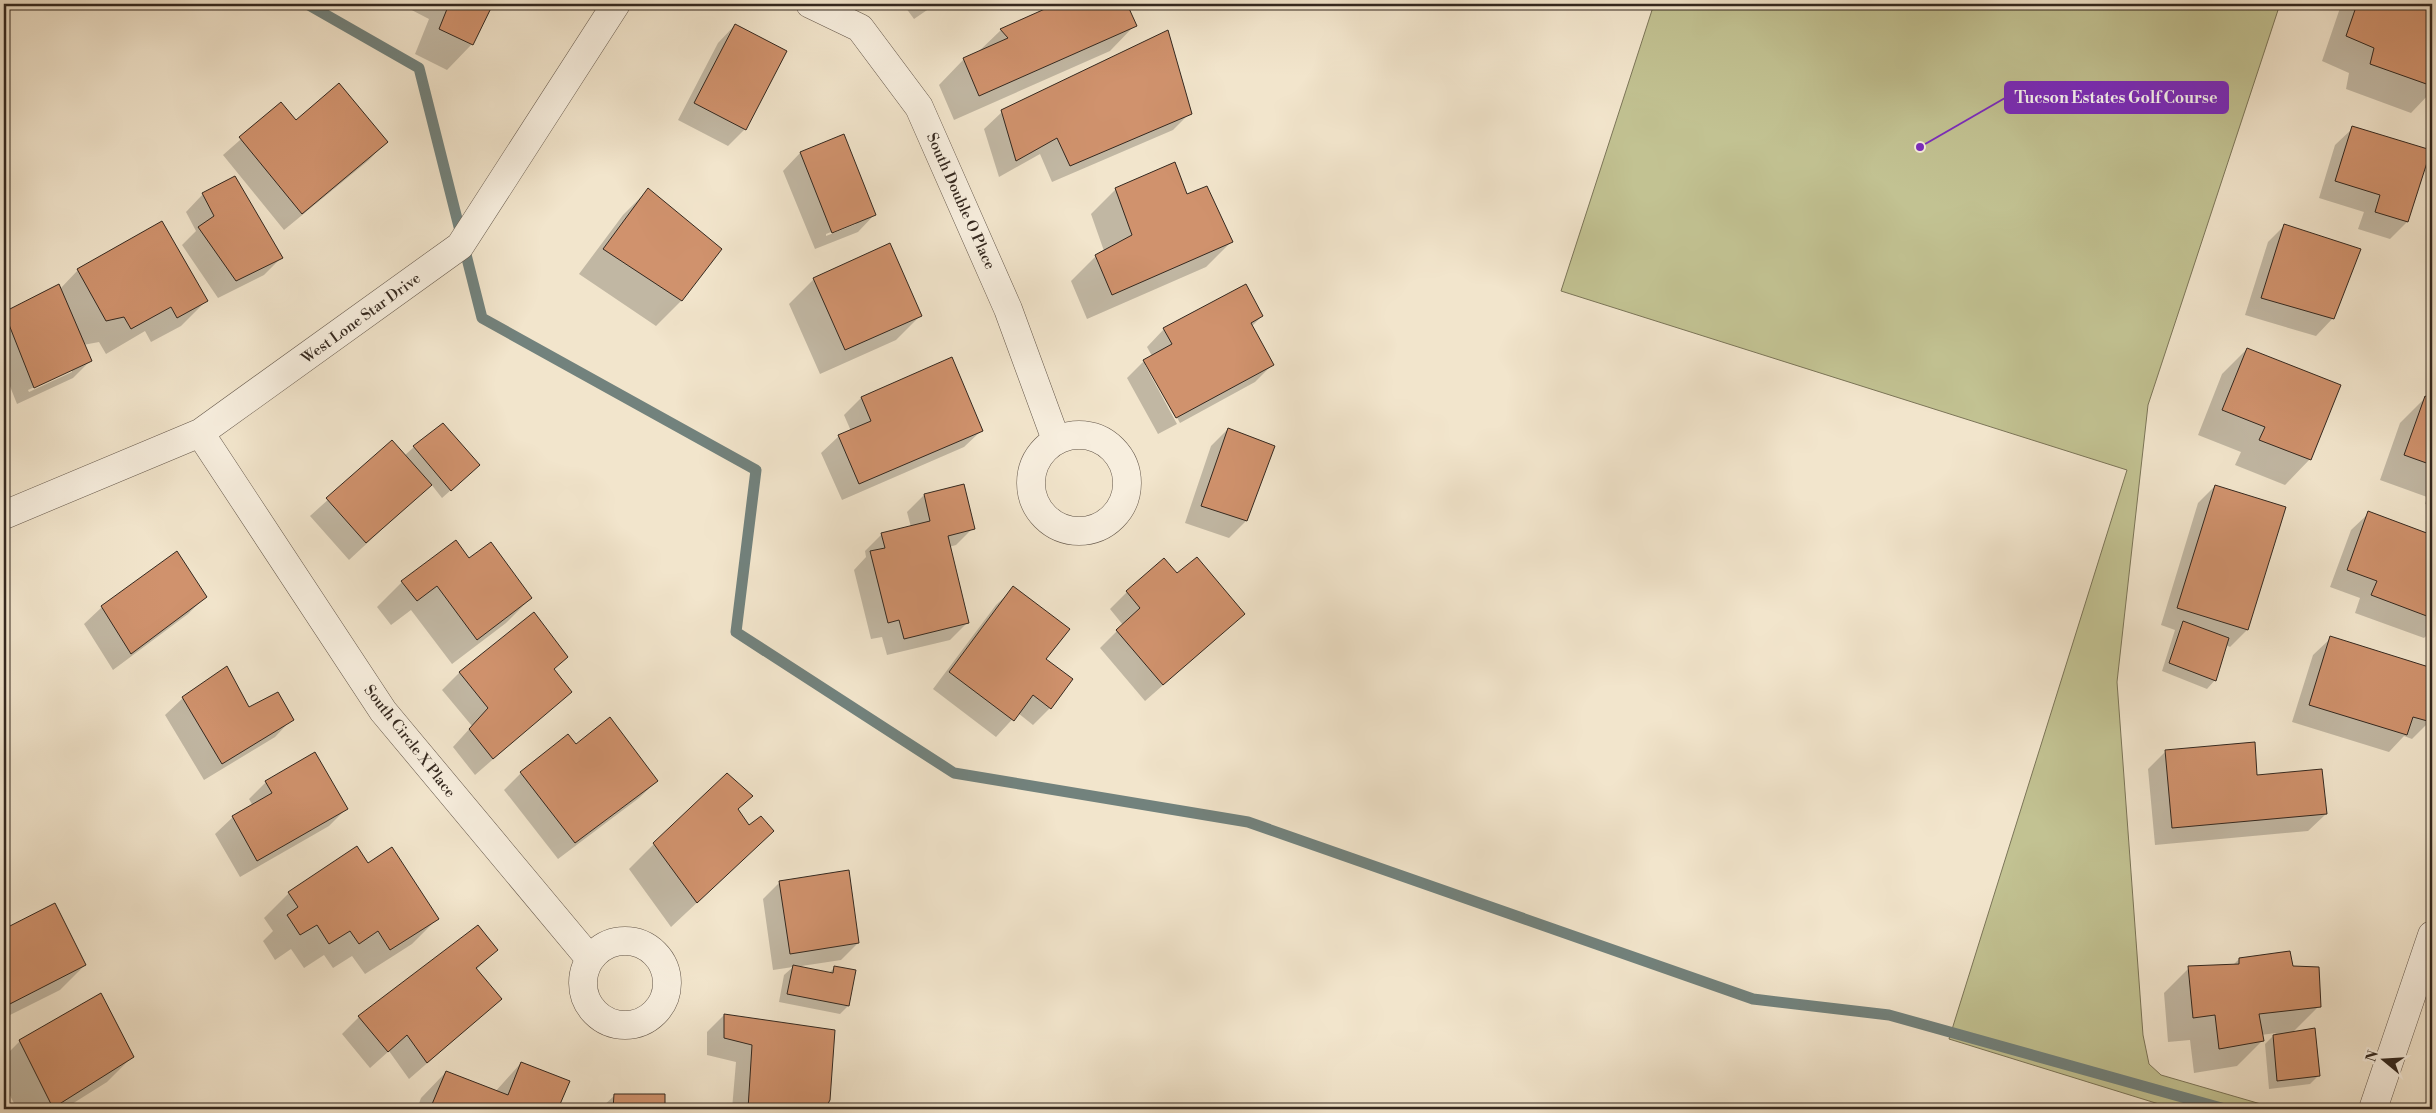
<svg xmlns="http://www.w3.org/2000/svg" width="2436" height="1113" viewBox="0 0 2436 1113" font-family="'Libre Bodoni',serif">
<style>
.green{fill:#c2c292;stroke:#7b7558}
.shadow{fill:#0003;fill-rule:evenodd}
.lines{fill:none;stroke-linecap:round;stroke-linejoin:round}
.stream{stroke:#72827d;stroke-width:11}
.building{fill:#d0926d;stroke:#34281f}
.minor-casing{stroke:#64574a;stroke-width:29}
.minor{stroke:#f7eede;stroke-width:28}
.labels{text-anchor:middle;stroke-width:4;stroke-linejoin:round;paint-order:stroke}
.street-label{font-size:15px;fill:#34281f;stroke:#f7eede}
.leader{fill:none;stroke:#7b2cbf;stroke-width:2}
.callout-dot{fill:#7b2cbf;stroke:#f7eede;stroke-width:2}
.callout{fill:#7b2cbf;stroke:#7b2cbf;stroke-width:2}
.callout-label{font-size:16px;text-anchor:middle;font-weight:bold;fill:#fff}
</style>
<rect width="100%" height="100%" fill="#f2e5cc"/>
<filter id="stains"><feTurbulence type="fractalNoise" baseFrequency=".004" numOctaves="4"/><feColorMatrix values="0 0 0 0 .2 0 0 0 0 .09 0 0 0 0 .02 0 0 0 .5 -.17"/></filter>
<radialGradient id="worn" r=".72"><stop offset=".6" stop-color="#630" stop-opacity="0"/><stop offset="1" stop-color="#630" stop-opacity=".3"/></radialGradient>
<path class="green" d="M 1654,4 L 2280,4 L 2148,405 L 2117,682 L 2143,1035 L 2149,1064 L 2161,1075 L 2278,1109 L 2175,1109 L 1949,1039 L 2127,470 L 1561,291 Z"/>
<path class="shadow" d="M 400,4 L 492,4 L 472,44 L 447,70 L 415,54 L 429,19 Z
M 903,4 L 936,4 L 914,19 Z
M 1059,4 L 1126,4 L 1135,25 L 1110,51 L 954,120 L 939,85 L 964,59 L 976,54 L 1001,30 Z
M 2344,4 L 2425,4 L 2432,6 L 2432,91 L 2411,113 L 2346,89 L 2349,73 L 2322,61 L 2340,8 Z
M 735,25 L 745,129 L 728,146 L 678,120 L 718,43 Z
M 281,104 L 295,121 L 386,142 L 369,160 L 284,230 L 223,155 Z
M 1002,112 L 1190,113 L 1173,130 L 1052,182 L 1040,154 L 999,177 L 984,129 Z
M 2353,128 L 2429,151 L 2407,222 L 2390,239 L 2358,229 L 2364,212 L 2319,198 L 2335,145 Z
M 844,136 L 875,214 L 858,232 L 815,249 L 783,171 L 800,153 ZM 856,222 L 856,224 L 826,236 L 826,234 Z
M 1116,189 L 1186,196 L 1231,242 L 1206,267 L 1087,319 L 1071,281 L 1096,256 L 1104,251 L 1091,214 Z
M 648,190 L 721,249 L 681,301 L 656,326 L 579,274 L 623,215 Z
M 203,194 L 281,258 L 264,275 L 218,298 L 182,245 L 196,231 L 186,212 Z
M 2285,225 L 2333,318 L 2316,336 L 2245,315 L 2268,242 Z
M 78,270 L 206,301 L 181,326 L 151,342 L 145,331 L 106,354 L 99,342 L 83,345 L 90,361 L 73,378 L 17,404 L 4,371 L 4,315 L 60,289 ZM 72,369 L 72,372 L 29,392 L 28,390 Z
M 814,279 L 921,315 L 896,340 L 820,374 L 789,304 Z
M 1262,316 L 1252,326 L 1272,365 L 1255,382 L 1180,423 L 1148,365 L 1145,365 L 1177,424 L 1158,434 L 1127,378 L 1144,361 L 1152,356 L 1147,347 L 1164,329 Z
M 2247,349 L 2310,459 L 2285,485 L 2235,465 L 2241,452 L 2198,435 L 2222,374 Z
M 861,398 L 982,430 L 964,447 L 842,500 L 821,453 L 839,436 L 851,431 L 844,415 Z
M 2425,398 L 2432,400 L 2432,506 L 2425,504 L 2427,497 L 2380,480 L 2400,423 Z
M 1228,429 L 1246,521 L 1229,538 L 1185,523 L 1211,446 Z
M 392,442 L 404,456 L 414,447 L 470,473 L 442,498 L 431,484 L 349,560 L 310,516 Z
M 2215,486 L 2247,630 L 2230,647 L 2226,645 L 2215,680 L 2207,689 L 2162,671 L 2175,630 L 2161,625 L 2198,503 Z
M 924,495 L 973,528 L 956,545 L 949,547 L 967,623 L 950,640 L 887,655 L 882,637 L 871,639 L 854,570 L 866,557 L 865,551 L 882,534 L 911,527 L 907,512 Z
M 2369,513 L 2432,536 L 2432,630 L 2424,638 L 2355,613 L 2360,598 L 2330,587 L 2351,530 Z
M 469,559 L 531,598 L 506,623 L 452,664 L 411,610 L 391,625 L 377,607 L 402,582 Z
M 1177,575 L 1244,614 L 1145,701 L 1100,648 L 1123,625 L 1110,609 L 1127,592 Z
M 1014,588 L 1044,659 L 1050,708 L 1033,725 L 1018,713 L 996,737 L 933,689 L 996,605 Z
M 205,597 L 188,614 L 113,670 L 84,624 L 102,607 Z
M 534,614 L 553,670 L 570,692 L 475,775 L 453,747 L 472,726 L 442,690 L 459,673 Z
M 2331,638 L 2432,669 L 2432,713 L 2430,721 L 2412,739 L 2404,736 L 2389,752 L 2292,722 L 2313,655 Z
M 227,667 L 248,708 L 292,719 L 275,737 L 204,780 L 165,715 L 183,698 Z
M 575,746 L 657,781 L 639,798 L 558,859 L 504,790 L 521,773 Z
M 2166,751 L 2326,814 L 2308,831 L 2155,845 L 2148,769 Z
M 266,782 L 346,809 L 329,826 L 240,877 L 215,834 L 233,817 L 253,806 L 249,799 Z
M 751,796 L 737,810 L 749,826 L 747,856 L 671,927 L 629,869 L 654,844 Z
M 368,864 L 437,919 L 412,944 L 365,974 L 352,956 L 333,968 L 324,955 L 304,968 L 291,949 L 275,960 L 263,941 L 273,931 L 264,918 L 289,893 Z
M 780,882 L 858,943 L 841,960 L 795,967 L 828,974 L 835,967 L 848,1006 L 840,1014 L 779,1002 L 784,975 L 793,967 L 773,970 L 763,899 Z
M 55,905 L 85,965 L 60,990 L 4,1018 L 4,931 Z
M 478,927 L 496,950 L 476,970 L 501,999 L 409,1079 L 389,1051 L 370,1068 L 342,1034 L 359,1017 Z
M 2239,959 L 2292,967 L 2319,1006 L 2292,1033 L 2319,1075 L 2310,1084 L 2269,1089 L 2265,1044 L 2276,1033 L 2261,1035 L 2262,1041 L 2237,1066 L 2194,1073 L 2190,1040 L 2168,1042 L 2164,993 L 2189,968 L 2232,966 Z
M 724,1015 L 829,1100 L 823,1109 L 732,1109 L 736,1062 L 707,1055 L 707,1032 Z
M 20,1041 L 132,1057 L 107,1082 L 64,1109 L 17,1109 L 4,1084 L 4,1057 Z
M 521,1063 L 568,1082 L 557,1109 L 417,1109 L 421,1098 L 446,1072 L 495,1092 Z
M 2432,1084 L 2432,1103 L 2428,1088 Z
M 615,1095 L 664,1095 L 663,1109 L 600,1109 Z
M 173,1106 L 175,1109 L 167,1109 Z"/>
<g class="lines">
<path class="stream" d="M 307,4 L 419,68 L 482,318 L 756,470 L 736,632 L 954,773 L 1248,822 L 1753,999 L 1889,1015 L 2225,1109"/>
</g>
<path class="building" d="M 449,4 L 493,4 L 473,45 L 439,29 Z
M 1056,4 L 1127,4 L 1137,26 L 979,96 L 963,58 L 1008,38 L 1000,29 Z
M 2357,4 L 2432,5 L 2432,86 L 2370,64 L 2374,48 L 2346,36 Z
M 735,24 L 787,51 L 746,130 L 694,103 Z
M 1168,30 L 1192,114 L 1070,166 L 1057,138 L 1016,161 L 1001,110 Z
M 339,83 L 388,142 L 302,214 L 239,137 L 281,102 L 296,120 Z
M 2352,126 L 2431,150 L 2408,222 L 2375,212 L 2380,195 L 2335,181 Z
M 844,134 L 876,215 L 832,233 L 800,152 Z
M 1175,162 L 1187,194 L 1207,186 L 1233,242 L 1112,295 L 1095,255 L 1132,235 L 1115,188 Z
M 235,176 L 283,258 L 236,281 L 198,227 L 214,216 L 202,193 Z
M 648,188 L 722,249 L 682,301 L 603,249 Z
M 162,221 L 208,301 L 177,318 L 171,307 L 131,329 L 124,317 L 106,321 L 77,269 Z
M 2284,224 L 2361,249 L 2334,319 L 2261,298 Z
M 890,243 L 922,316 L 845,350 L 813,278 Z
M 59,284 L 92,361 L 34,388 L 4,312 Z
M 1246,284 L 1263,316 L 1251,323 L 1274,365 L 1176,418 L 1143,360 L 1172,344 L 1163,328 Z
M 2247,348 L 2341,385 L 2311,460 L 2259,440 L 2265,427 L 2222,410 Z
M 952,357 L 983,431 L 859,484 L 838,435 L 871,421 L 861,397 Z
M 2425,396 L 2432,399 L 2432,465 L 2404,455 Z
M 443,423 L 480,465 L 451,491 L 413,446 Z
M 1228,428 L 1275,446 L 1247,521 L 1201,506 Z
M 392,440 L 432,485 L 366,543 L 326,498 Z
M 964,484 L 975,529 L 948,536 L 969,623 L 904,639 L 899,620 L 888,623 L 870,551 L 885,548 L 881,533 L 930,521 L 924,494 Z
M 2215,485 L 2286,507 L 2248,630 L 2177,608 Z
M 2368,511 L 2432,535 L 2432,618 L 2371,595 L 2377,581 L 2347,570 Z
M 456,540 L 469,558 L 491,542 L 532,598 L 477,640 L 437,586 L 417,601 L 401,581 Z
M 177,551 L 207,597 L 131,654 L 101,606 Z
M 1197,557 L 1245,614 L 1163,685 L 1116,630 L 1140,608 L 1126,591 L 1164,558 L 1177,573 Z
M 1013,586 L 1070,629 L 1046,659 L 1073,679 L 1051,709 L 1033,695 L 1014,721 L 949,672 Z
M 534,612 L 568,657 L 554,669 L 572,692 L 493,759 L 469,729 L 488,708 L 459,672 Z
M 2183,621 L 2229,638 L 2216,681 L 2169,663 Z
M 2330,636 L 2432,668 L 2431,722 L 2413,717 L 2407,735 L 2309,705 Z
M 227,666 L 249,707 L 278,692 L 294,720 L 222,764 L 182,697 Z
M 610,717 L 658,781 L 575,843 L 520,772 L 568,734 L 576,744 Z
M 2255,742 L 2257,775 L 2322,769 L 2327,814 L 2172,828 L 2165,750 Z
M 315,752 L 348,809 L 257,861 L 232,816 L 272,793 L 265,781 Z
M 727,773 L 753,796 L 738,809 L 749,825 L 761,816 L 774,831 L 697,903 L 653,843 Z
M 357,846 L 368,863 L 392,847 L 439,919 L 390,950 L 378,931 L 359,944 L 350,931 L 329,944 L 317,925 L 300,935 L 287,915 L 298,907 L 288,892 Z
M 849,870 L 859,943 L 790,954 L 779,881 Z
M 55,903 L 86,965 L 4,1007 L 4,929 Z
M 478,925 L 498,950 L 476,968 L 502,999 L 427,1063 L 407,1035 L 388,1052 L 358,1016 Z
M 2290,951 L 2293,966 L 2319,967 L 2321,1007 L 2259,1014 L 2264,1041 L 2219,1049 L 2215,1015 L 2193,1018 L 2188,966 L 2239,964 L 2239,958 Z
M 793,965 L 833,973 L 834,966 L 856,970 L 849,1006 L 787,994 Z
M 101,993 L 134,1057 L 53,1108 L 19,1040 Z
M 724,1014 L 835,1030 L 830,1100 L 825,1109 L 748,1109 L 752,1045 L 724,1038 Z
M 2315,1028 L 2320,1076 L 2277,1081 L 2273,1035 Z
M 521,1062 L 570,1081 L 558,1109 L 430,1109 L 446,1071 L 508,1095 Z
M 614,1094 L 665,1094 L 665,1109 L 613,1109 Z"/>
<g class="lines">
<defs>
<path id="minor" d="M 810,4 L 860,28 L 919,107 L 1008,309 L 1056,440
M 200,433 L 383,711 L 590,959
M1031 483a48 48 0 1 1 96 0a48 48 0 1 1-96 0Z
M 4,515 L 200,433 L 460,246 L 616,4
M583 983a42 42 0 1 1 84 0a42 42 0 1 1-84 0Z
M 2373,1109 L 2432,935"/>
</defs>
<use href="#minor" class="minor-casing"/>
<use href="#minor" class="minor"/>
</g>
<g class="labels">
<g class="street-label">
<text transform="translate(961 201) rotate(66)" y="5">South Double O Place</text>
<text transform="translate(361 318) rotate(-36)" y="5">West Lone Star Drive</text>
<text transform="translate(410 741) rotate(52)" y="5">South Circle X Place</text>
</g>
</g>
<path class="leader" d="M1920 147L2005 98"/>
<circle class="callout-dot" cx="1920" cy="147" r="5"/>
<rect class="callout" x="2005" y="82" width="223" height="31" rx="5"/>
<g class="callout-label">
<text x="2116" y="103">Tucson Estates Golf Course</text>
</g>
<rect width="2436" height="1113" fill="none" stroke="#f2e5cc" stroke-width="20"/>
<rect x="5" y="5" width="2426" height="1103" fill="none" stroke="#34281f" stroke-width="2.5"/>
<rect x="10" y="10" width="2416" height="1093" fill="none" stroke="#34281f"/>
<g transform="translate(2384 1060) rotate(288)" stroke="#f7eede" stroke-width="4" paint-order="stroke">
<path d="M0-4L9 19L0 12L-9 19Z" fill="#34281f"/>
<text y="-8" font-size="14" font-weight="bold" text-anchor="middle" fill="#34281f">N</text>
</g>
<rect width="100%" height="100%" filter="url(#stains)"/>
<rect width="100%" height="100%" fill="url(#worn)"/>
</svg>
